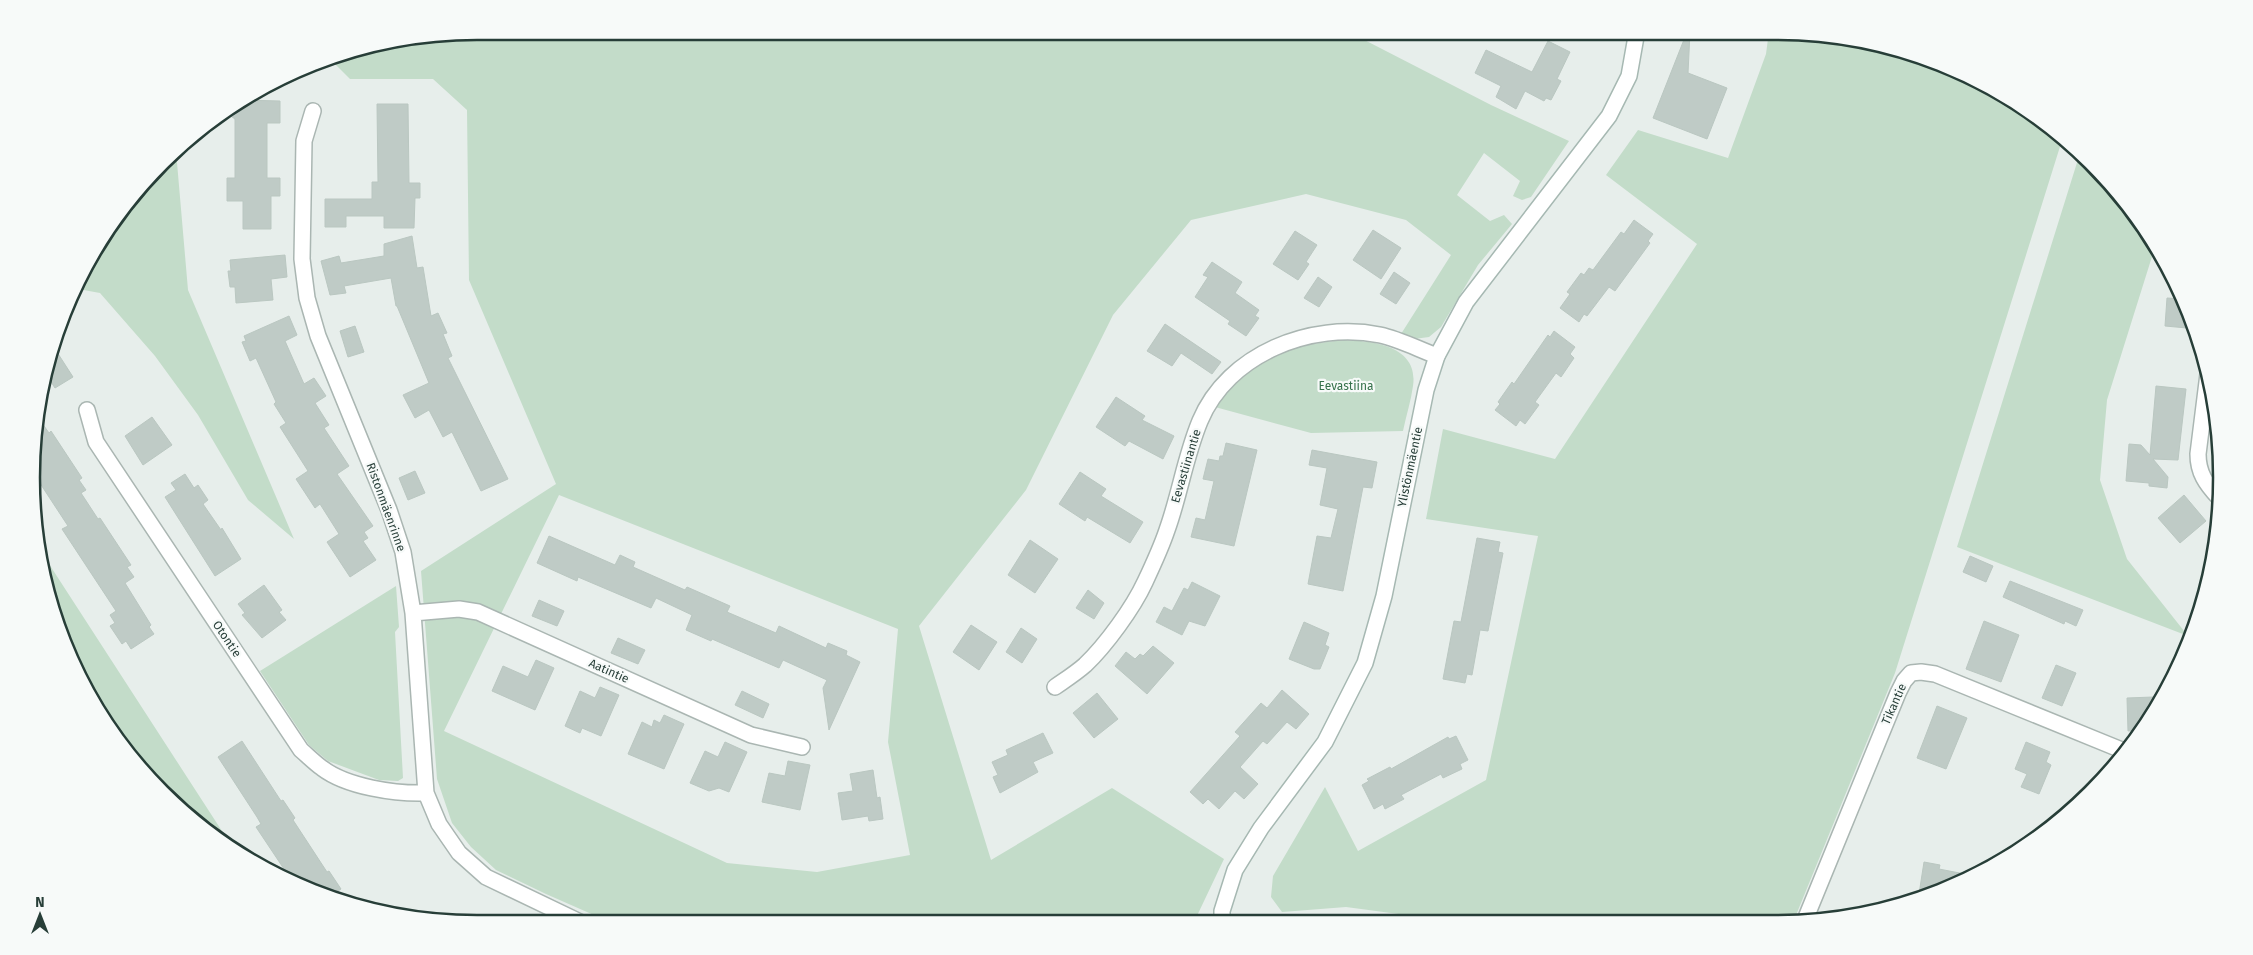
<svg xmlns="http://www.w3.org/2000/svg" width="2253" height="955" viewBox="0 0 2253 955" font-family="'Fira Sans',sans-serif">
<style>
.green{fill:#c3dcc9;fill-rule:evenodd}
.building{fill:#bfcbc6;stroke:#bac7c1}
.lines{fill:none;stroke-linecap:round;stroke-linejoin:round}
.street-casing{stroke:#aab6b2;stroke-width:18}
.secondary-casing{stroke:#a6b8b2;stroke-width:18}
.street{stroke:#fff;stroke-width:15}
.secondary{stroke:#fff;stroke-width:15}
.labels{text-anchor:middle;stroke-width:4.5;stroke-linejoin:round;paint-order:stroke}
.park-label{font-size:12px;fill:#36714b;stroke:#f7faf9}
.street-label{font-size:12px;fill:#273e38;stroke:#f7faf9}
.rim{fill:none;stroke:#273e38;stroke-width:2.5}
</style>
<rect width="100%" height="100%" fill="#e7eeeb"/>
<path class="green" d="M 478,31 L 1347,31 L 1491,105 L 1569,141 L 1531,197 L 1522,200 L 1513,196 L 1520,181 L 1484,153 L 1457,195 L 1490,221 L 1504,215 L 1512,224 L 1478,265 L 1441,327 L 1429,337 L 1414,339 L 1401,334 L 1451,255 L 1406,220 L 1306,194 L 1191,220 L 1113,315 L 1026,490 L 919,626 L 991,860 L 1112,788 L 1224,859 L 1195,920 L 1182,922 L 612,923 L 546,894 L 496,870 L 471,847 L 452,823 L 437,779 L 421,571 L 556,484 L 469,280 L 467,110 L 433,79 L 350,79 L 332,61 L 332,56 ZM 559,495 L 898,629 L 888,742 L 910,855 L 817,872 L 727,863 L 444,731 Z
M 1769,31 L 1919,55 L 1999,91 L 2063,137 L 1895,673 L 1794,920 L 1451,921 L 1346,907 L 1282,912 L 1271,897 L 1273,876 L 1325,787 L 1358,851 L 1486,780 L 1538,536 L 1426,519 L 1443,429 L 1555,459 L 1697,244 L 1606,175 L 1638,130 L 1728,158 L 1766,54 Z
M 176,151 L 188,290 L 294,539 L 248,500 L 198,415 L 155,356 L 100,293 L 78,289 L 91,255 Z
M 2080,153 L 2130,206 L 2155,247 L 2107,400 L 2100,480 L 2127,559 L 2188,636 L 1957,547 Z
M 1344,340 C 1374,341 1419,346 1413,386 C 1411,401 1406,416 1403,431 L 1311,433 L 1215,407 C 1255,358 1282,346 1344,340 Z
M 38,547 L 231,845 L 206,831 L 142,772 L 91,701 L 40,564 Z
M 396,586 L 399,627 L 395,632 L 403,778 L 398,781 L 379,780 L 328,761 L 309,745 L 260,671 Z"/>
<path class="building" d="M 1687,32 L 1690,32 L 1688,73 L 1727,88 L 1707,139 L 1653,118 Z
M 1548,41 L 1570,52 L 1557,79 L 1561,81 L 1551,100 L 1546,98 L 1544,101 L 1525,91 L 1516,109 L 1496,97 L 1501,86 L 1475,73 L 1486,50 L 1532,72 Z
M 241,100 L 280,101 L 280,123 L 267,123 L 267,178 L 280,178 L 280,196 L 271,196 L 271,229 L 243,229 L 243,201 L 227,201 L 227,178 L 235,178 L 235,119 L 225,112 Z
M 377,104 L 408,104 L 409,183 L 420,183 L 420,198 L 415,198 L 414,228 L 384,228 L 384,216 L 346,216 L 346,227 L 325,227 L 325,199 L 372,199 L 372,182 L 378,182 Z
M 1634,220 L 1653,234 L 1648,241 L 1650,243 L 1615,291 L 1609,287 L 1587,316 L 1584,314 L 1579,322 L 1560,308 L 1570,294 L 1567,292 L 1581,273 L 1584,275 L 1589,268 L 1593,270 L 1621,232 L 1624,234 Z
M 1373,230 L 1401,248 L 1381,279 L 1353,260 Z
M 1295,231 L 1317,245 L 1306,262 L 1309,264 L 1298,280 L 1273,264 Z
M 412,236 L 417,268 L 423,267 L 431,316 L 438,313 L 447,333 L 443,334 L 452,356 L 448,358 L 508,479 L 481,491 L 452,432 L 443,437 L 429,410 L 415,418 L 403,395 L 429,383 L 397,306 L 396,306 L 391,278 L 344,286 L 346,293 L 330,295 L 321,261 L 339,256 L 341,263 L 384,256 L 384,244 Z
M 285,255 L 287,277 L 271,279 L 273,300 L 236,303 L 235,287 L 230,287 L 228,271 L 231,271 L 230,260 Z
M 1212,262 L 1242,282 L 1235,293 L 1259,310 L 1255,316 L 1259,318 L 1246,336 L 1228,324 L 1230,321 L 1195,297 L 1208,277 L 1203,275 Z
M 1394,272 L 1410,283 L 1396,304 L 1380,294 Z
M 1318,277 L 1332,287 L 1319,307 L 1304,298 Z
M 2167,298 L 2183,299 L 2188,313 L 2187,328 L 2165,326 Z
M 289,316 L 297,335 L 285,341 L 304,384 L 314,378 L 326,396 L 315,403 L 329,425 L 324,428 L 349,466 L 337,474 L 373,526 L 364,532 L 368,538 L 363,541 L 376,560 L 350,577 L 327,542 L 339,534 L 320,504 L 315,508 L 296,479 L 308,471 L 280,427 L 286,423 L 274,404 L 276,402 L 256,358 L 250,361 L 242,342 L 246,341 L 244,336 Z
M 1165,324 L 1221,362 L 1212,374 L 1181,353 L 1172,366 L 1147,351 Z
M 355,326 L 364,352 L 348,357 L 340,331 Z
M 1554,331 L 1575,347 L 1570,354 L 1574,358 L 1561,377 L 1556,373 L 1535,402 L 1539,405 L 1525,424 L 1520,420 L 1516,426 L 1495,410 L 1500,404 L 1498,402 L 1512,382 L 1514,384 L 1548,335 L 1550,337 Z
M 55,349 L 73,377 L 55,388 L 46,374 Z
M 2156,386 L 2186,389 L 2178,460 L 2153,459 L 2168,477 L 2167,488 L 2149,486 L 2149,483 L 2126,481 L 2129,444 L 2141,445 L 2150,455 Z
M 1116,397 L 1145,416 L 1142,420 L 1174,436 L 1163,459 L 1129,441 L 1125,446 L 1096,427 Z
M 37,416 L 49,433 L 51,431 L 82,478 L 79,480 L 86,490 L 81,493 L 98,519 L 100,518 L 131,565 L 127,567 L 134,577 L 125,583 L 151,625 L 149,627 L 154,634 L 131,649 L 126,641 L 122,644 L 110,626 L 115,623 L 110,615 L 116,611 L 62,529 L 68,526 L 32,471 Z
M 152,417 L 172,445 L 143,465 L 125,436 Z
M 1226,443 L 1257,450 L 1234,546 L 1191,537 L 1196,518 L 1205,520 L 1214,481 L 1203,479 L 1208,459 L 1219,461 L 1220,456 L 1223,456 Z
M 1312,450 L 1377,462 L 1372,488 L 1363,487 L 1343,591 L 1308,584 L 1317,536 L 1331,538 L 1338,509 L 1320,505 L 1327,468 L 1309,465 Z
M 415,471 L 425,493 L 408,500 L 399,478 Z
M 1080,472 L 1106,489 L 1101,496 L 1143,522 L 1130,543 L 1087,517 L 1085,521 L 1059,504 Z
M 185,474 L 194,488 L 198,485 L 208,500 L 203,504 L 221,530 L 222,528 L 241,559 L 215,576 L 165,497 L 176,490 L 171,483 Z
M 2184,495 L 2206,521 L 2180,543 L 2158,518 Z
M 549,536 L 615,565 L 620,555 L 635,562 L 633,567 L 685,590 L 687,587 L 730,606 L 727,612 L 776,633 L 779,626 L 826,648 L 828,643 L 847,651 L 846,655 L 860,662 L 829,730 L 823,688 L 827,680 L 783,660 L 779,668 L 712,639 L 711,641 L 686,630 L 692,615 L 656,598 L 651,608 L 578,577 L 577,581 L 537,563 Z
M 1477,538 L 1500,542 L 1498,552 L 1503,553 L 1488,631 L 1480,630 L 1472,675 L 1467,674 L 1465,683 L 1443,679 L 1454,621 L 1461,622 Z
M 1030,540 L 1058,559 L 1035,593 L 1008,575 Z
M 1970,556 L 1993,566 L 1986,582 L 1963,572 Z
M 2010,581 L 2083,610 L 2076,626 L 2065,621 L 2064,624 L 2003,597 Z
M 1192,582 L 1220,596 L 1205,626 L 1189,621 L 1182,635 L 1156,622 L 1164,607 L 1172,611 L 1184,588 L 1188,590 Z
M 264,585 L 282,610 L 279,612 L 286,620 L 262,638 L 242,615 L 245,613 L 238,604 Z
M 1088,590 L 1104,603 L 1094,619 L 1076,608 Z
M 539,600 L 564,611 L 557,626 L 532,616 Z
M 1984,621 L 2019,635 L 2001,682 L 1966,669 Z
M 1304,622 L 1329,633 L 1325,645 L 1329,647 L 1320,669 L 1314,669 L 1289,659 Z
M 971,625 L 997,642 L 979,670 L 953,652 Z
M 1021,628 L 1037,639 L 1022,663 L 1006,652 Z
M 618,638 L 645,650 L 638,664 L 611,653 Z
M 1153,646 L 1174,663 L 1147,694 L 1115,666 L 1126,652 L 1135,659 L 1140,654 L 1143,656 Z
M 536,660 L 554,668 L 535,710 L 492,691 L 503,666 L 528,677 Z
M 2056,665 L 2076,673 L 2062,706 L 2042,698 Z
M 600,687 L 619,695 L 601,736 L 582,728 L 580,733 L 565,726 L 580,691 L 595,698 Z
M 1282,690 L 1309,714 L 1296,729 L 1287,722 L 1267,744 L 1263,741 L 1240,767 L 1258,784 L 1244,799 L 1235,791 L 1219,809 L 1208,799 L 1203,804 L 1190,792 L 1240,736 L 1235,732 L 1261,703 L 1267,708 Z
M 742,691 L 769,704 L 763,718 L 735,705 Z
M 1097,693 L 1118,719 L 1094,738 L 1073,713 Z
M 2153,697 L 2153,711 L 2146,726 L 2142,730 L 2128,731 L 2127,698 Z
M 1937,706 L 1967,718 L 1946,769 L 1917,758 Z
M 664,715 L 684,724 L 664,769 L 628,754 L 642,722 L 652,727 L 654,720 L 660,723 Z
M 1043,733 L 1053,753 L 1033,762 L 1038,772 L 1000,793 L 993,777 L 998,775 L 992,762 L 1008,755 L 1006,750 Z
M 1456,736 L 1468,760 L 1460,764 L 1462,769 L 1443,778 L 1441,774 L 1401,795 L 1404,799 L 1385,809 L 1383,804 L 1374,809 L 1362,785 L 1369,781 L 1367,779 L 1390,767 L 1391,769 L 1448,737 L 1449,739 Z
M 242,741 L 281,801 L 283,800 L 295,818 L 293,820 L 327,872 L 329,871 L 341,889 L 329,897 L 288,875 L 256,827 L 261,824 L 257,817 L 218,757 Z
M 725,742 L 747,752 L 729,792 L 719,788 L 709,791 L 690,783 L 705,751 L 718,757 Z
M 2026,742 L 2050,752 L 2046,762 L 2051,765 L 2039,794 L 2021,787 L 2027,774 L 2015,769 Z
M 788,761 L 810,765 L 800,810 L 762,802 L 769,773 L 785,776 Z
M 873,770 L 877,798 L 880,797 L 883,819 L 869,821 L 868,816 L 842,820 L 838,793 L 853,791 L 850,774 Z
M 1924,862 L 1940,865 L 1939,869 L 1975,876 L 1919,894 Z"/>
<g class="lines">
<defs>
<path id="street" d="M 313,111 L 304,141 L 302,259 L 307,298 L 318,336 L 389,510 L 403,552 L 413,613 L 426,793 L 439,824 L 459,853 L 486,877 L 582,923
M 2208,374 L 2198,454 C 2198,473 2206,484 2219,498
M 87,410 L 96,442 L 301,750 C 308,756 315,763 322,768 C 347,787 395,794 426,793
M 413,613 L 459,609 L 478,612 L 751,735 L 802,747
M 1055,687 C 1065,680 1076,673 1085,665 C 1106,645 1133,608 1145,582 C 1153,565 1161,548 1167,530 C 1180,494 1185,457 1200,421 C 1228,354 1311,321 1380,335 C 1399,339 1418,349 1437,356
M 1805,920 L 1898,693 L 1904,681 L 1911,673 L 1921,672 L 1935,674 L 2124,751"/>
<path id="secondary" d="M 1222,922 L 1222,911 L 1235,870 L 1261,828 L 1325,742 L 1365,663 L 1384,596 L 1426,390 L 1437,356 L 1466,302 L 1609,116 L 1629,76 L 1637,31"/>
</defs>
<use href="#street" class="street-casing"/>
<use href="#secondary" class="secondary-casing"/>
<use href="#street" class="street"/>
<use href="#secondary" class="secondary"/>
</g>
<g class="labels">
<g class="park-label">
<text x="1346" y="390">Eevastiina</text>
</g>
<g class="street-label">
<text transform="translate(1186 466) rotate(-73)" y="4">Eevastiinantie</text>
<text transform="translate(1410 467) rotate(-78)" y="4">Ylistönmäentie</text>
<text transform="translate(386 507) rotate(70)" y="4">Ristonmäenrinne</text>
<text transform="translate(227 639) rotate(56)" y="4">Otontie</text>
<text transform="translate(609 671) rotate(24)" y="4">Aatintie</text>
<text transform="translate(1894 704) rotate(-66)" y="4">Tikantie</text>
</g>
</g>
<path d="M0 0H2253V955H0ZM477 40H1776A437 437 0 0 1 2213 477V478A437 437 0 0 1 1776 915H477A437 437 0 0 1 40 478V477A437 437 0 0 1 477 40Z" fill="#f7faf9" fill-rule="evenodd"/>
<path class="rim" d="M477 40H1776A437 437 0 0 1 2213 477V478A437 437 0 0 1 1776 915H477A437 437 0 0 1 40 478V477A437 437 0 0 1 477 40Z"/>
<g transform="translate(40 915)" stroke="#f7faf9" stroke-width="4" paint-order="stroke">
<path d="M0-4L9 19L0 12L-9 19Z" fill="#273e38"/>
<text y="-8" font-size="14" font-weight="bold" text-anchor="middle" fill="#273e38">N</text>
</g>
</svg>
